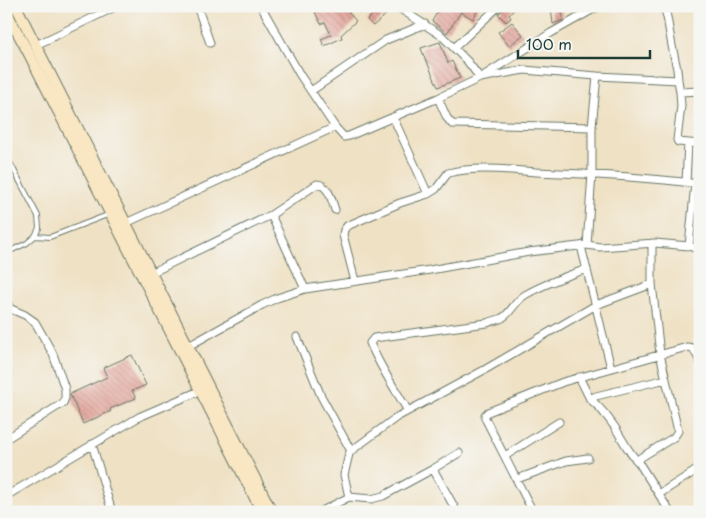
<svg xmlns="http://www.w3.org/2000/svg" width="706" height="518" viewBox="0 0 706 518" font-family="'Playpen Sans',sans-serif">
<style>
.building{fill:url(#building-back-hatch)}
.lines{fill:none;stroke-linecap:round;stroke-linejoin:round}
.lane-casing{stroke:#687666;stroke-width:6}
.street-casing{stroke:#687666;stroke-width:9}
.secondary-casing{stroke:#687666;stroke-width:12}
.lane{stroke:#fff;stroke-width:4}
.street{stroke:#fff;stroke-width:7}
.secondary{stroke:#f9e7c3;stroke-width:10}
</style>
<defs>
<pattern id="building-back-hatch" width="6" height="6" patternUnits="userSpaceOnUse" patternTransform="scale(1.25)"><rect width="6" height="6" fill="#e3a197"/><path d="M-1 5l2 2M0 0l6 6M5-1l2 2" fill="none" stroke="#b7847c"/></pattern>
</defs>
<rect width="100%" height="100%" fill="#f6f6f2"/>
<filter id="ink" filterUnits="userSpaceOnUse"><feTurbulence type="fractalNoise" baseFrequency=".02" numOctaves="2"/><feDisplacementMap in="SourceGraphic" scale="10" xChannelSelector="R" yChannelSelector="G"/><feConvolveMatrix kernelMatrix="1 2 1 2 8 2 1 2 1" color-interpolation-filters="sRGB"/></filter>
<filter id="wash" filterUnits="userSpaceOnUse"><feTurbulence type="fractalNoise" baseFrequency=".0096" numOctaves="4" result="noise"/><feDisplacementMap in="SourceGraphic" scale="20" xChannelSelector="R" yChannelSelector="G"/><feGaussianBlur stdDeviation="1.12" result="paint"/><feColorMatrix in="noise" values="0 0 0 0 0 0 0 0 0 0 0 0 0 0 0 0 0 1.4 0 .05"/><feComposite in="paint" operator="in"/></filter>
<g filter="url(#wash)">
<rect width="100%" height="100%" fill="#efe1c4"/>
<g id="blocks">
<path class="building" d="M 327,6 L 343,6 L 356,21 L 341,35 L 342,38 L 324,46 L 321,39 L 331,35 L 325,22 L 321,24 L 315,12 Z
M 382,6 L 385,6 L 390,11 L 373,26 L 367,20 Z
M 441,6 L 480,6 L 473,19 L 461,12 L 447,33 L 432,21 Z
M 504,6 L 517,6 L 509,15 L 511,18 L 506,22 L 498,14 L 503,10 Z
M 561,6 L 563,20 L 553,24 L 551,7 Z
M 512,22 L 523,35 L 509,46 L 498,32 Z
M 440,42 L 448,63 L 452,61 L 460,78 L 438,87 L 427,62 L 426,62 L 421,48 Z
M 132,355 L 146,385 L 132,391 L 136,398 L 110,409 L 111,411 L 83,424 L 70,394 L 107,377 L 103,368 Z"/>
</g>
</g>
<g filter="url(#ink)">
<use href="#blocks" fill-opacity="0" stroke="#687666" stroke-width="1"/>
<g class="lines">
<defs>
<path id="lane" d="M 6,155 L 38,216 L 39,228 L 35,236 L 27,243 L 6,253
M 35,236 L 50,237 L 110,214
M 6,293 L 11,309"/>
<path id="street" d="M 197,6 L 210,43
M 261,6 L 300,75 L 335,127 L 344,137 L 349,136 L 438,98 L 480,78 L 524,70 L 597,76 L 678,80
M 396,6 L 442,36 L 468,62 L 480,78 L 551,33 L 599,6
M 664,6 L 667,17 L 672,46 L 677,69 L 678,80 L 680,92 L 681,106 L 677,140 L 678,142 L 700,144
M 36,45 L 117,6
M 454,48 L 499,6
M 311,91 L 386,40 L 425,24
M 680,92 L 700,91
M 438,98 L 447,118 L 452,124 L 592,127
M 393,117 L 428,194
M 686,182 L 688,143
M 271,215 L 305,289
M 126,223 L 335,127
M 652,243 L 652,284 L 660,354 L 678,431 L 674,437 L 640,458 L 639,463 L 670,512
M 587,245 L 592,174 L 592,127 L 597,76
M 581,246 L 611,368
M 689,246 L 695,183
M 151,273 L 271,215 L 317,184 C 329,185 332,201 335,210
M 355,281 L 343,235 L 344,230 L 347,226 L 400,203 L 428,194 L 436,189 L 448,173 C 476,166 507,170 536,172 C 590,174 645,177 700,184
M 6,309 L 11,309 L 25,315 L 35,322 L 53,354 L 65,389 L 65,398 L 63,403 L 6,439
M 297,337 L 321,396 L 351,451
M 185,348 L 262,305 L 277,298 L 305,289 L 430,270 L 529,252 L 587,245 L 600,247 L 655,243 L 689,246 L 700,250
M 579,377 L 590,399 L 596,396 L 666,379
M 590,399 C 600,407 607,416 614,426 C 622,438 628,452 639,463
M 408,411 C 395,389 380,367 370,343 L 374,338 L 487,323 C 492,321 498,320 502,318 C 511,313 515,301 525,295 C 544,284 566,276 587,269
M 92,444 L 112,512
M 505,456 L 559,422
M 433,469 L 457,512
M 517,479 L 566,461 L 588,458
M 659,494 L 700,468
M 6,496 L 139,417 L 204,389
M 349,497 L 344,475 L 349,454 L 351,451 L 397,417 L 486,369 L 596,305 L 652,284
M 320,512 L 349,497 L 371,499 L 383,496 L 433,469 L 459,453
M 533,512 L 485,418 L 485,415 L 488,412 L 563,382 L 687,347 L 693,348 L 700,361"/>
<path id="secondary" d="M 16,6 L 272,512
M 6,11 L 29,54 L 262,512"/>
</defs>
<use href="#lane" class="lane-casing"/>
<use href="#street" class="street-casing"/>
<use href="#secondary" class="secondary-casing"/>
<use href="#lane" class="lane"/>
<use href="#street" class="street"/>
<use href="#secondary" class="secondary"/>
</g>
</g>
<rect width="706" height="518" fill="none" stroke="#f6f6f2" stroke-width="25"/>
<path d="M518 50v8h132v-8" fill="none" stroke="#1f3d34" stroke-width="2.5"/>
<text x="526" y="50" font-size="15" fill="#1f3d34" stroke="#f6f6f2" stroke-width="4" paint-order="stroke">100 m</text>
</svg>
